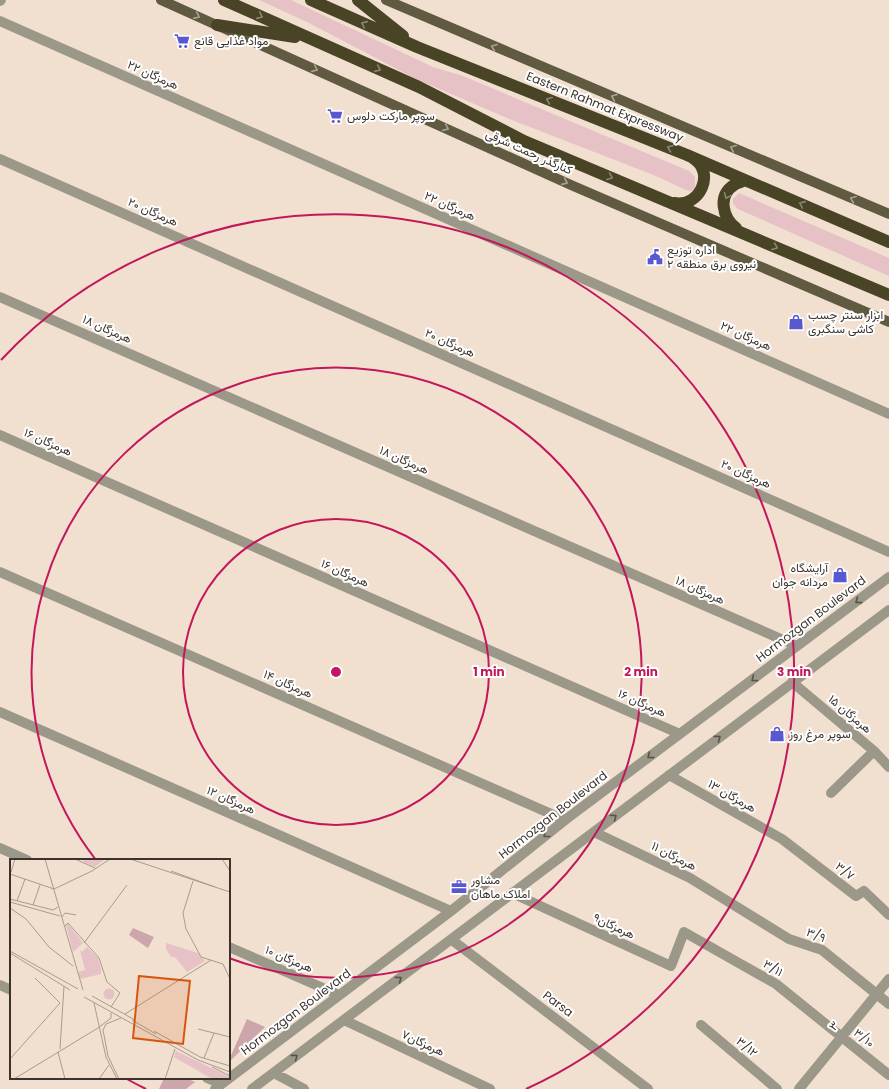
<svg xmlns="http://www.w3.org/2000/svg" width="889" height="1089" viewBox="0 0 889 1089" font-family="Poppins,Vazirmatn,sans-serif">
<style>
.green{fill:#e6c2c7}
.forest{fill:#cda6ab}
.lines{fill:none;stroke-linecap:round;stroke-linejoin:round}
.minor{stroke:#9b9889;stroke-width:10}
.major{stroke:#5f5a40;stroke-width:10}
.highway{stroke:#4a4426;stroke-width:12}
.oneway{stroke:#a7a496}
.oneway2{stroke:#898572}
.oneway3{stroke:#585249}
.ring{fill:none;stroke:#c2185b;stroke-width:2}
.labels{text-anchor:middle;stroke-width:4;stroke-linejoin:round;paint-order:stroke}
.poi-label{font-size:12px;fill:#3b342e;stroke:#fff;text-anchor:start}
.street-label{font-size:12px;fill:#3b342e;stroke:#fff}
.inset-road{fill:none;stroke:#a89b8f;stroke-width:1}
.view{fill:#d7550f;fill-opacity:0.15;stroke:#d7550f;stroke-width:2}
.inset-edge{fill:none;stroke:#3b342e;stroke-width:2}
.centre{fill:#c2185b;stroke:#fff;stroke-width:2}
.ring-label{font-size:12px;text-anchor:middle;font-weight:bold;fill:#c2185b;stroke:#fff;stroke-width:4;stroke-linejoin:round;paint-order:stroke}
</style>
<rect width="100%" height="100%" fill="#f1e0cf"/>
<path class="green" d="M 259,0 L 291,0 L 433,67 L 463,76 L 689,171 L 695,177 L 695,188 L 691,191 L 686,190 L 656,176 L 507,118 L 414,78 L 309,23 Z
M 739,193 L 889,258 L 889,276 L 738,209 L 733,204 L 733,199 Z"/>
<path class="forest" d="M 247,1019 L 265,1027 L 229,1062 L 229,1060 Z
M 164,1078 L 186,1078 L 195,1082 L 186,1089 L 159,1089 Z"/>
<g class="lines">
<path class="minor" d="M 0,1 L 1,0
M 0,21 L 889,414
M 0,159 L 889,552
M 0,297 L 797,646
M 0,435 L 680,734
M 0,572 L 565,820
M 792,682 L 874,751 L 889,767
M 0,712 L 451,911
M 669,775 L 782,839 L 856,896 L 864,891 L 889,915
M 831,793 L 874,751
M 594,832 L 690,878 L 789,939 L 822,950 L 889,1004
M 0,848 L 27,860
M 512,893 L 671,966 L 684,932 L 776,984 L 889,1075
M 452,940 L 648,1089
M 229,947 L 339,995
M 0,985 L 11,990
M 344,1020 L 490,1089
M 701,1025 L 777,1089
M 274,1073 L 304,1089
M 207,1078 L 221,1084
M 215,1089 L 451,911 L 565,820 L 889,577
M 252,1089 L 889,610
M 799,1089 L 889,979"/>
<path class="major" d="M 161,0 L 571,185 L 889,322
M 386,0 L 889,214"/>
<path class="highway" d="M 224,0 L 419,87 L 524,141 L 889,295
M 311,0 L 417,47 L 687,155 L 889,242
M 358,0 L 403,36
M 217,25 L 295,37
M 674,203 C 700,208 716,172 693,158
M 736,228 C 723,218 717,196 734,185 C 737,183 742,182 745,180 L 749,182"/>
</g>
<defs><path id="oneway-chevron" d="M-2-3.5L2.5 0L-2 3.5" fill="none" stroke-width="1.6" stroke-linecap="round" stroke-linejoin="round"/></defs>
<g class="oneway">
<use href="#oneway-chevron" transform="translate(197 16) rotate(24)"/>
<use href="#oneway-chevron" transform="translate(494 47) rotate(-157)"/>
<use href="#oneway-chevron" transform="translate(315 69) rotate(24)"/>
<use href="#oneway-chevron" transform="translate(614 97) rotate(-157)"/>
<use href="#oneway-chevron" transform="translate(446 128) rotate(24)"/>
<use href="#oneway-chevron" transform="translate(733 148) rotate(-157)"/>
<use href="#oneway-chevron" transform="translate(565 182) rotate(24)"/>
<use href="#oneway-chevron" transform="translate(853 199) rotate(-157)"/>
</g>
<g class="oneway2">
<use href="#oneway-chevron" transform="translate(260 16) rotate(24)"/>
<use href="#oneway-chevron" transform="translate(364 24) rotate(-156)"/>
<use href="#oneway-chevron" transform="translate(378 69) rotate(24)"/>
<use href="#oneway-chevron" transform="translate(549 100) rotate(-158)"/>
<use href="#oneway-chevron" transform="translate(670 148) rotate(-158)"/>
<use href="#oneway-chevron" transform="translate(610 177) rotate(23)"/>
<use href="#oneway-chevron" transform="translate(727 196) rotate(114)"/>
<use href="#oneway-chevron" transform="translate(802 204) rotate(-156)"/>
<use href="#oneway-chevron" transform="translate(775 247) rotate(23)"/>
</g>
<g class="oneway3">
<use href="#oneway-chevron" transform="translate(858 601) rotate(143)"/>
<use href="#oneway-chevron" transform="translate(754 679) rotate(143)"/>
<use href="#oneway-chevron" transform="translate(718 738) rotate(-37)"/>
<use href="#oneway-chevron" transform="translate(650 756) rotate(143)"/>
<use href="#oneway-chevron" transform="translate(614 817) rotate(-37)"/>
<use href="#oneway-chevron" transform="translate(546 835) rotate(141)"/>
<use href="#oneway-chevron" transform="translate(399 979) rotate(-37)"/>
<use href="#oneway-chevron" transform="translate(295 1057) rotate(-37)"/>
</g>
<g class="ring">
<circle cx="336" cy="672" r="153"/>
<path d="M96 860A305 305 0 1 1 229 958"/>
<path d="M146 1089A458 458 0 0 1 125 1078M1 360A458 458 0 1 1 526 1089"/>
</g>
<defs>
<symbol id="supermarket-bare" viewBox="-9 -9 18 18"><path d="M-6-5.5h2.5l.6 2H6L4.5 2H-2.5L-4.4-4H-6ZM-1.5 3.2a1.3 1.3 0 1 0 .1 0ZM3 3.2a1.3 1.3 0 1 0 .1 0Z" fill="#5958d0" stroke="#fff" stroke-width="2.5" paint-order="stroke"/></symbol>
<symbol id="civic-bare" viewBox="-9 -9 18 18"><path d="M-.6-6.5H3V-4.5H.6V-3L4-1V1h2V6H-6V1h2V-1L-.6-3ZM-1.2 2.5V6h2.4V2.5Z" fill="#5958d0" stroke="#fff" stroke-width="2.5" paint-order="stroke"/></symbol>
<symbol id="shop-bare" viewBox="-9 -9 18 18"><path d="M-5-2.5h2.3a2.7 3.5 0 0 1 5.4 0H5L5.5 6h-11ZM-1.5-2.5h3a1.5 2.3 0 0 0-3 0Z" fill="#5958d0" stroke="#fff" stroke-width="2.5" paint-order="stroke"/></symbol>
<symbol id="office-bare" viewBox="-9 -9 18 18"><path d="M-6-3h4V-5.5h4V-3h4V5H-6ZM-1-4.5V-3h2v-1.5ZM-6 0V1H6V0Z" fill="#5958d0" stroke="#fff" stroke-width="2.5" paint-order="stroke"/></symbol>
</defs>
<g fill-rule="evenodd">
<use href="#supermarket-bare" x="171" y="30" width="22" height="22"/>
<use href="#supermarket-bare" x="324" y="105" width="22" height="22"/>
<use href="#civic-bare" x="644" y="246" width="22" height="22"/>
<use href="#shop-bare" x="785" y="311" width="22" height="22"/>
<use href="#shop-bare" x="829" y="564" width="22" height="22"/>
<use href="#shop-bare" x="766" y="723" width="22" height="22"/>
<use href="#office-bare" x="448" y="876" width="22" height="22"/>
</g>
<g class="labels">
<g class="poi-label">
<text x="194" y="45">مواد غذایی قانع</text>
<text x="347" y="120">سوپر مارکت دلوس</text>
<text x="667" y="254">اداره توزیع<tspan x="667" dy="14">نیروی برق منطقه ۲</tspan></text>
<text x="808" y="319">ابزار سنتر چسب<tspan x="808" dy="14">کاشی سنگبری</tspan></text>
<text x="828" y="572" text-anchor="end">آرایشگاه<tspan x="828" dy="14">مردانه جوان</tspan></text>
<text x="789" y="738">سوپر مرغ روز</text>
<text x="471" y="884">مشاور<tspan x="471" dy="14">املاک ماهان</tspan></text>
</g>
<g class="street-label">
<text transform="translate(153 75) rotate(24)" y="4">هرمزگان ۲۲</text>
<text transform="translate(605 107) rotate(22)" y="4">Eastern Rahmat Expressway</text>
<text transform="translate(529 152) rotate(24)" y="4">کنارگذر رحمت شرقی</text>
<text transform="translate(450 206) rotate(24)" y="4">هرمزگان ۲۲</text>
<text transform="translate(153 212) rotate(24)" y="4">هرمزگان ۲۰</text>
<text transform="translate(107 329) rotate(24)" y="4">هرمزگان ۱۸</text>
<text transform="translate(746 336) rotate(24)" y="4">هرمزگان ۲۲</text>
<text transform="translate(450 343) rotate(24)" y="4">هرمزگان ۲۰</text>
<text transform="translate(48 442) rotate(24)" y="4">هرمزگان ۱۶</text>
<text transform="translate(404 460) rotate(24)" y="4">هرمزگان ۱۸</text>
<text transform="translate(746 474) rotate(24)" y="4">هرمزگان ۲۰</text>
<text transform="translate(345 573) rotate(24)" y="4">هرمزگان ۱۶</text>
<text transform="translate(700 590) rotate(24)" y="4">هرمزگان ۱۸</text>
<text transform="translate(811 619) rotate(-37)" y="4">Hormozgan Boulevard</text>
<text transform="translate(288 684) rotate(24)" y="4">هرمزگان ۱۴</text>
<text transform="translate(642 703) rotate(24)" y="4">هرمزگان ۱۶</text>
<text transform="translate(850 714) rotate(40)" y="4">هرمزگان ۱۵</text>
<text transform="translate(732 796) rotate(30)" y="4">هرمزگان ۱۳</text>
<text transform="translate(231 800) rotate(24)" y="4">هرمزگان ۱۲</text>
<text transform="translate(553 815) rotate(-38)" y="4">Hormozgan Boulevard</text>
<text transform="translate(674 856) rotate(27)" y="4">هرمزگان ۱۱</text>
<text transform="translate(845 871) rotate(38)" y="4">۳/۷</text>
<text transform="translate(614 926) rotate(25)" y="4">هرمزگان۹</text>
<text transform="translate(816 935) rotate(21)" y="4">۳/۹</text>
<text transform="translate(289 959) rotate(23)" y="4">هرمزگان ۱۰</text>
<text transform="translate(773 968) rotate(31)" y="4">۳/۱۱</text>
<text transform="translate(558 1004) rotate(37)" y="4">Parsa</text>
<text transform="translate(296 1012) rotate(-37)" y="4">Hormozgan Boulevard</text>
<text transform="translate(834 1026) rotate(-51)" y="4">۳</text>
<text transform="translate(864 1038) rotate(39)" y="4">۳/۱۰</text>
<text transform="translate(423 1043) rotate(25)" y="4">هرمزگان۷</text>
<text transform="translate(747 1047) rotate(40)" y="4">۳/۱۲</text>
</g>
</g>
<g transform="translate(10 859)">
<rect width="220" height="220" fill="#f1e0cf"/>
<path d="M 74,0 L 95,0 L 85,8 L 73,3 ZM 58,65 L 73,84 L 63,93 L 56,66 ZM 73,84 L 70,91 L 72,93 L 77,88 L 88,99 L 91,110 L 91,115 L 70,120 L 68,113 L 75,111 L 70,91 ZM 156,84 L 188,94 L 195,102 L 177,113 L 165,98 L 161,98 L 156,90 ZM93.5 135a5.5 5.5 0 1 1 11 0a5.5 5.5 0 1 1-11 0ZM 166,192 L 220,218 L 220,220 L 202,220 L 164,198 Z" fill="#e6c2c7"/>
<path d="M 123,69 L 144,78 L 138,89 L 119,76 Z" fill="#cda6ab"/>
<path class="inset-road" d="M 35,0 L 73,131M 65,0 L 85,9M 120,0 L 220,33M 212,0 L 220,12M 161,12 L 205,28M 1,13 L 5,0M 0,15 L 44,30 L 82,12 L 100,0M 183,22 L 173,54 L 176,70 L 191,98 L 213,105 L 220,120M 0,40 L 43,51 L 48,48M 7,42 L 15,20M 0,43 L 50,57M 23,46 L 30,26M 0,49 L 16,60 L 39,88 L 63,107M 52,58 L 55,54 L 66,56M 55,67 L 58,64 L 65,72M 65,72 L 89,99 L 97,123 L 110,134 L 101,148M 74,84 L 117,26M 0,92 L 68,130M 0,94 L 60,131M 25,119 L 50,144M 82,137 L 125,161M 74,138 L 188,201 L 220,213M 84,144 L 96,198 L 107,220M 115,155 L 201,101M 122,161 L 146,175M 188,170 L 220,178M 144,172 L 190,198 L 220,207M 50,190 L 54,127M 48,193 L 55,220M 194,199 L 204,174M 0,200 L 50,144M 202,208 L 220,217M 4,220 L 88,169 L 101,159 L 101,154M 89,220 L 99,206M 109,220 L 98,197 L 93,171 L 96,165 L 111,159M 155,220 L 165,190"/>
<path class="view" d="M 129,117 L 180,122 L 173,185 L 123,179 Z"/>
<rect width="220" height="220" class="inset-edge"/>
</g>
<circle cx="336" cy="672" r="6" class="centre"/>
<g class="ring-label">
<text x="489" y="676">1 min</text>
<text x="641" y="676">2 min</text>
<text x="794" y="676">3 min</text>
</g>
</svg>
